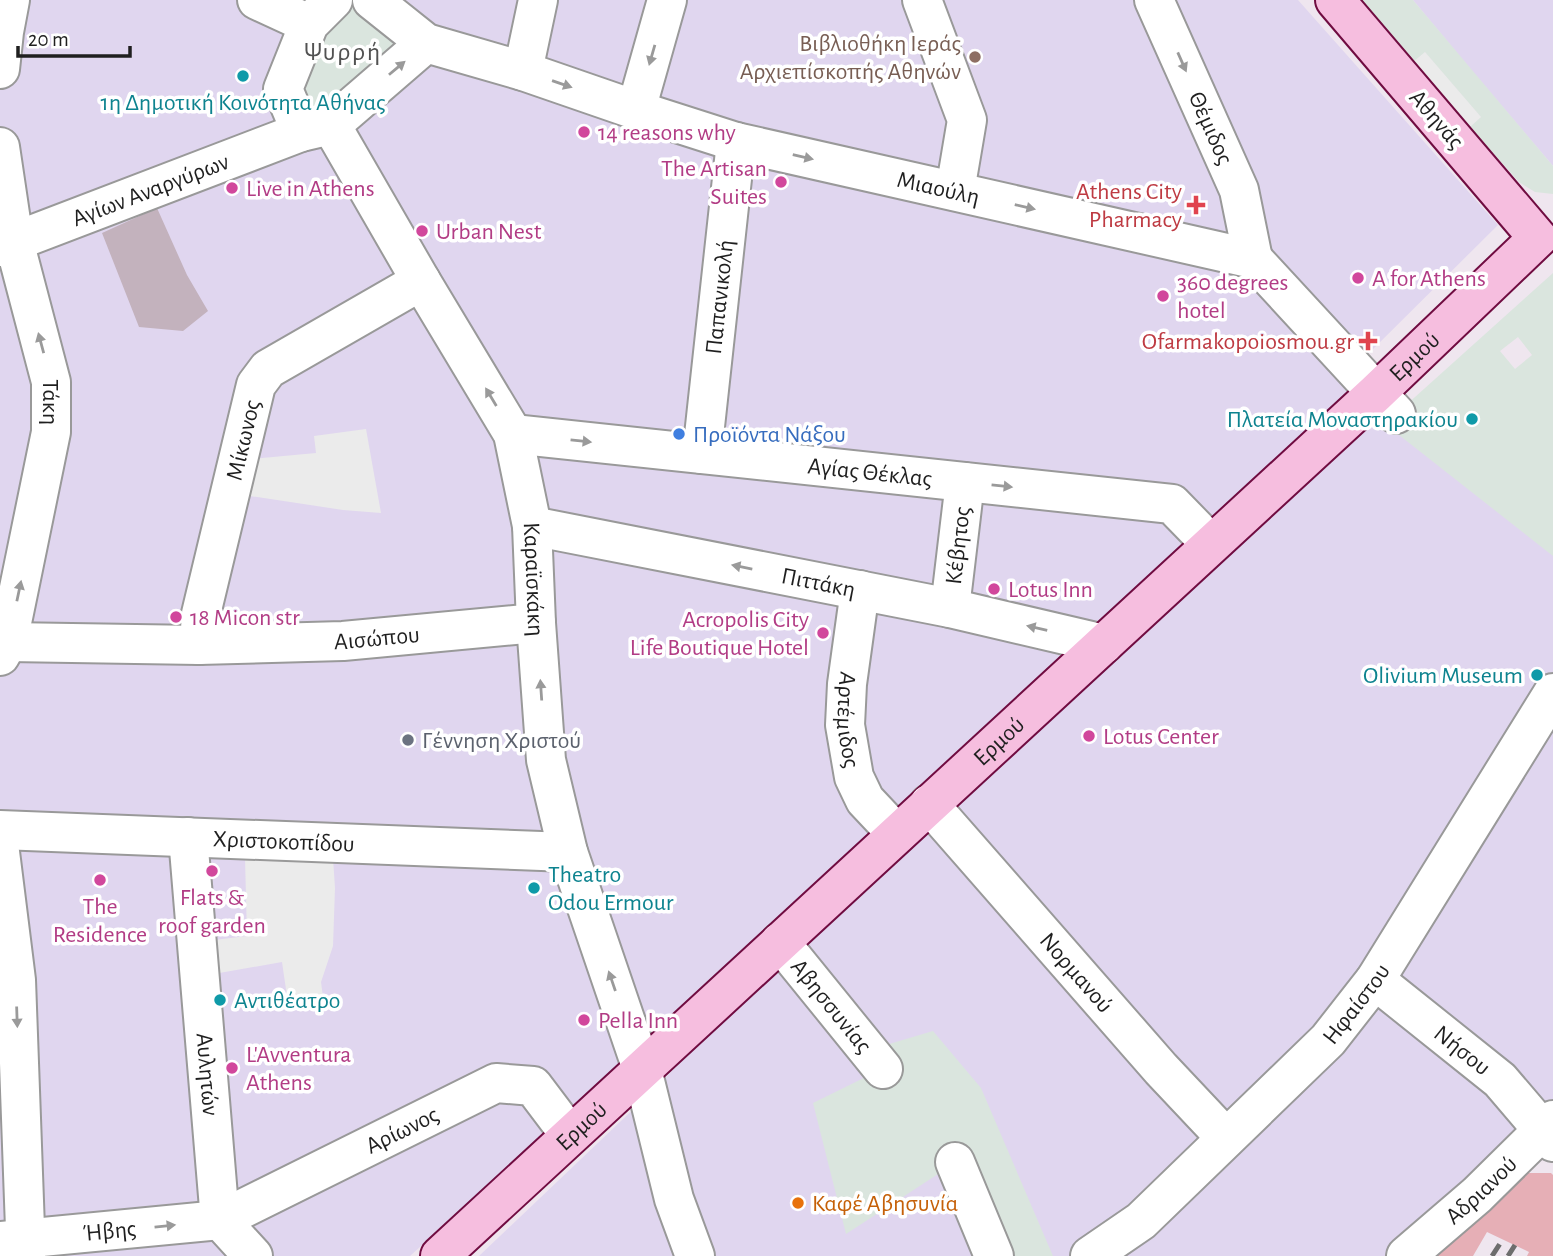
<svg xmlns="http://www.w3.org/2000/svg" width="1553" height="1256" viewBox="0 0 1553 1256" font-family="'Alegreya Sans',sans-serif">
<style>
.commercial{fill:#e0d6ef}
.construction{fill:#c3b2bd}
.grass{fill:#e6afb6}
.parking{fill:#ebebeb}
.plaza{fill:#dae5de;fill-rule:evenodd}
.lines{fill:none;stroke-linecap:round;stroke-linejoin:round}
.street-casing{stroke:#999;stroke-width:42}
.secondary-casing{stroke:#700c41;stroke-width:42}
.street{stroke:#fff;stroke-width:38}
.secondary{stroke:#f6bedf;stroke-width:38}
.rail{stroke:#6d6d6d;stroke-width:5;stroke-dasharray:14 14;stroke-linecap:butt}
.oneway{fill:#9a9a9a}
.education-dot{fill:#8d6e63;stroke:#fff;stroke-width:2.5}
.culture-dot{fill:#0f9aa8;stroke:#fff;stroke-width:2.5}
.hotel-dot{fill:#d1479c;stroke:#fff;stroke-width:2.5}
.health-dot{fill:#e0444e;stroke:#fff;stroke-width:2.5}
.shop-dot{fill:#3f7fe0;stroke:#fff;stroke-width:2.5}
.worship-dot{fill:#6b7280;stroke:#fff;stroke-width:2.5}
.food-dot{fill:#e8710a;stroke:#fff;stroke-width:2.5}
.labels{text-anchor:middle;stroke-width:7;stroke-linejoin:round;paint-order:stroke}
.education-label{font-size:24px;fill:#785e54;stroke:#fff;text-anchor:end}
.culture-label{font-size:24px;fill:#0d838f;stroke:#fff;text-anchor:end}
.street-label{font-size:24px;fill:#1f1f1f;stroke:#fff}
.hotel-label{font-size:24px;fill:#b23c85;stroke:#fff;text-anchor:start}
.health-label{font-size:24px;fill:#be3a42;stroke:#fff;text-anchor:end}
.shop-label{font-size:24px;fill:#366cbe;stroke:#fff;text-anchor:start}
.worship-label{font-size:24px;fill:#5b616d;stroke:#fff;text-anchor:start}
.food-label{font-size:24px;fill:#c56008;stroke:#fff;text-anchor:start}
.neighbourhood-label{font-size:26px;letter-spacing:2px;fill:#525252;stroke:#fff}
</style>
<rect width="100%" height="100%" fill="#efe6ef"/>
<path class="commercial" d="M 0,0 L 659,0 L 632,99 L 1253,259 L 1376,393 L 627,1058 L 410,1256 L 0,1256 Z
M 661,0 L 1298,0 L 1498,225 L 1364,358 L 1258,245 L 633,99 Z
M 1413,0 L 1553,0 L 1553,166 L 1472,71 Z
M 1378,394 L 1553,537 L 1553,1140 L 1402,1256 L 479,1256 L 642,1101 L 936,806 Z"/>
<path class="construction" d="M 157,208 L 187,275 L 208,311 L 183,331 L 139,327 L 102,233 Z"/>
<path class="grass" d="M 1525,1173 L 1551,1173 L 1553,1175 L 1553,1256 L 1527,1256 L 1529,1252 L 1487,1232 L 1473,1256 L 1424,1256 Z"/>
<path class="parking" d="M 1425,52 L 1481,117 L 1470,127 L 1413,62 Z
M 366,429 L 381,513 L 343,510 L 230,493 L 252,459 L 316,453 L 314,436 Z
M 332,843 L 335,888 L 333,946 L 321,982 L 324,1005 L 289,1010 L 282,962 L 208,975 L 206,941 L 247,936 L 245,858 Z"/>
<path class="plaza" d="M 333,0 L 372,0 L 426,43 L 331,125 L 283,89 Z
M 1360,0 L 1413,0 L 1553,166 L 1553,194 L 1535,192 L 1519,182 L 1470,127 L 1481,117 L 1425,52 L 1413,62 Z
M 1553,273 L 1553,556 L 1385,424 ZM 1518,337 L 1532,355 L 1515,369 L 1500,351 Z
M 933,1031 L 981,1088 L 1053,1256 L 994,1256 L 955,1163 L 846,1234 L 813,1103 L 882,1069 L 869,1050 Z"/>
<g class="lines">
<defs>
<g id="street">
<path d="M 257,0 L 309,24"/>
<path d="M 333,0 L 309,24 L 283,89 L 301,132 L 331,125 L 426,43"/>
<path id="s1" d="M 372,0 L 426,43 L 523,71 L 636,110 L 736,142 L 1253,259 L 1396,414"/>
<path d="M 922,0 L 967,120 L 955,191"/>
<path id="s2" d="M 1154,0 L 1239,190 L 1253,259"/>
<path d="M 0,69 L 4,32 L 10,0"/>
<path d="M 523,71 L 538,0"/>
<path d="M 636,110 L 667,0"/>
<path id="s3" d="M 331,125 L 421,281 L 513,434 L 532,526 L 536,623 L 546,760 L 568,852 L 642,1069 L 674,1199 L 695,1256"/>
<path id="s4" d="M 0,147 L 14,241 L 51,382 L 51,432 L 8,642 L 0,656"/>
<path id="s5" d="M 0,247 L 301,132"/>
<path id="s6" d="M 513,434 L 1172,504 L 1211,544"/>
<path id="s7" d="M 702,454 L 736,142"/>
<path id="s8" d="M 532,526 L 950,608 L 1104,644"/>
<path id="s9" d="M 860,590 L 847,684 L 845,725 L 854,777 L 865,800 L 897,834"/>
<path id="s10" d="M 950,608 L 965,482"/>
<path id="s11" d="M 8,642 L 199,645 L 343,641 L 536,623"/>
<path id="s12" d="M 199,645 L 201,614 L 256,385 L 268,369 L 421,281"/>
<path id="s13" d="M 929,804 L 1161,1069 L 1226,1138"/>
<path id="s14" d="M 0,830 L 568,852"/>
<path id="s15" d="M 188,837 L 220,1220 L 253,1256"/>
<path d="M 0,852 L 16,980 L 26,1256"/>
<path id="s16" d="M 780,942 L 883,1069"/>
<path id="s17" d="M 1375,980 L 1500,1080 L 1553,1142"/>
<path d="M 955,1162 L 994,1256"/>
<path id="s18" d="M 0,1241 L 220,1220 L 496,1083 L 533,1086 L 570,1135"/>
<path id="s19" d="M 1090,1256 L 1141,1221 L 1328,1040 L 1375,980 L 1553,693"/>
<path id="s20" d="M 1406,1256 L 1477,1195 L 1553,1120"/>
</g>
<g id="secondary">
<path id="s21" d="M 440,1256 L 1376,393 L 1538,238 L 1335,0"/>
</g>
</defs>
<use href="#street" class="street-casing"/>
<use href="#secondary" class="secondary-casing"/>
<use href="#street" class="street"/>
<use href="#secondary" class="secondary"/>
<path class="rail" d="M 1492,1256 L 1503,1239
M 1508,1256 L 1515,1245"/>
</g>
<defs><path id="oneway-solid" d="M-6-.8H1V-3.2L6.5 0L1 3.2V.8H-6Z" transform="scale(1.75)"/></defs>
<g class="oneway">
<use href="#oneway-solid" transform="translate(652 55) rotate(106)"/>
<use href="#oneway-solid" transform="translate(1182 62) rotate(66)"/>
<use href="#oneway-solid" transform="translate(397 68) rotate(-40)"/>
<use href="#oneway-solid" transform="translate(562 84) rotate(19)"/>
<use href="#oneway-solid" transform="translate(803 157) rotate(13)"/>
<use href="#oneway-solid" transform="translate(1025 207) rotate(13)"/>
<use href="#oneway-solid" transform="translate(41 343) rotate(-105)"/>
<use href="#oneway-solid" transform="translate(491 397) rotate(-121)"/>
<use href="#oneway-solid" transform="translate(581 441) rotate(6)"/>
<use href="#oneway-solid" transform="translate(1002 486) rotate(6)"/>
<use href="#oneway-solid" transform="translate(742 567) rotate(-169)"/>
<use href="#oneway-solid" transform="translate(19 591) rotate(-78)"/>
<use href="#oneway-solid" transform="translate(1037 628) rotate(-167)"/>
<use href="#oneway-solid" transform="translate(541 690) rotate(-94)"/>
<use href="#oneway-solid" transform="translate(612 981) rotate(-109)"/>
<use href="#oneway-solid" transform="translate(17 1017) rotate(88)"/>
<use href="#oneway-solid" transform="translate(165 1226) rotate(-6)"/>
</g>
<circle class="education-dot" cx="975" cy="57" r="7"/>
<g class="culture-dot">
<circle cx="243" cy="76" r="7"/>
<circle cx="1472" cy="419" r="7"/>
<circle cx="1537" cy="675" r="7"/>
<circle cx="534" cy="888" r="7"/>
<circle cx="220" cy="1000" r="7"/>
</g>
<g class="hotel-dot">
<circle cx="584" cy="132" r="7"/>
<circle cx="781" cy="182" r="7"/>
<circle cx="232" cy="188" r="7"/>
<circle cx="422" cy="231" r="7"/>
<circle cx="1358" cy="278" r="7"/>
<circle cx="1163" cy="296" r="7"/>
<circle cx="994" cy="589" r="7"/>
<circle cx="176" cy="617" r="7"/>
<circle cx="823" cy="633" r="7"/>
<circle cx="1089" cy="736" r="7"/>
<circle cx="212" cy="871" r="7"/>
<circle cx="100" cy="880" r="7"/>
<circle cx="584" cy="1020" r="7"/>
<circle cx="232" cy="1068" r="7"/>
</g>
<g class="health-dot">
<path d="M1192.5 194.5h7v7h7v7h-7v7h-7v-7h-7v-7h7z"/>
<path d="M1364.5 330.5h7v7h7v7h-7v7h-7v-7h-7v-7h7z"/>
</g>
<circle class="shop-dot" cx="679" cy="434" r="7"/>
<circle class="worship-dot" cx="408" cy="740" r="7"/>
<circle class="food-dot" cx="798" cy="1203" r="7"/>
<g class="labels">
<g class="education-label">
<text x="961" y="51">Βιβλιοθήκη Ιεράς<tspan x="961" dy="28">Αρχιεπίσκοπής Αθηνών</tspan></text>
</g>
<g class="culture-label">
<text x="243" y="110" text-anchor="middle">1η Δημοτική Κοινότητα Αθήνας</text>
<text x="1458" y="427">Πλατεία Μοναστηρακίου</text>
<text x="1523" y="683">Olivium Museum</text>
<text x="548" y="882" text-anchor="start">Theatro<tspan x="548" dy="28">Odou Ermour</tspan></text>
<text x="234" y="1008" text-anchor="start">Αντιθέατρο</text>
</g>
<g class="street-label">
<text transform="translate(1437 119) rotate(49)" y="8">Αθηνάς</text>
<text dy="8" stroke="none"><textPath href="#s2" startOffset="140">Θέμιδος</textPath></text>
<text dy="8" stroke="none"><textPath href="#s1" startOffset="602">Μιαούλη</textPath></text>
<text dy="8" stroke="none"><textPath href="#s5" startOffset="161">Αγίων Αναργύρων</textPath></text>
<text dy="8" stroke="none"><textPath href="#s7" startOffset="158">Παπανικολή</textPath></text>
<text dy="8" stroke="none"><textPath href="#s21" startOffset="1326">Ερμού</textPath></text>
<text dy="8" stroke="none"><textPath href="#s4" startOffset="261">Τάκη</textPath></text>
<text dy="8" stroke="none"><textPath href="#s12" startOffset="210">Μίκωνος</textPath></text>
<text dy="8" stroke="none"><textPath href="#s6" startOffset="359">Αγίας Θέκλας</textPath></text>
<text dy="8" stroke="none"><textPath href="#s10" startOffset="63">Κέβητος</textPath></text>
<text dy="8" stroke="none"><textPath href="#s3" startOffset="506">Καραϊσκάκη</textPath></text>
<text dy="8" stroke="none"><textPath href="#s8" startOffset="292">Πιττάκη</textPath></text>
<text dy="8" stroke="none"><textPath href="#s11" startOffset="369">Αισώπου</textPath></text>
<text dy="8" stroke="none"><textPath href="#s9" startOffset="131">Αρτέμιδος</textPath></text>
<text dy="8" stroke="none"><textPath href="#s21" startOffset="760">Ερμού</textPath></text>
<text dy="8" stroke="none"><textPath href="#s14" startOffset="284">Χριστοκοπίδου</textPath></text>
<text dy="8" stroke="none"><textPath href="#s13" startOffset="224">Νορμανού</textPath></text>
<text dy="8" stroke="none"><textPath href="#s19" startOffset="368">Ηφαίστου</textPath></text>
<text dy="8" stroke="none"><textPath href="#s16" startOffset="82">Αβησσυνίας</textPath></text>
<text dy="8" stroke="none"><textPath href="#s17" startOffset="112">Νήσου</textPath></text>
<text dy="8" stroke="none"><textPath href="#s15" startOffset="238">Αυλητών</textPath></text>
<text dy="8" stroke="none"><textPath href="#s21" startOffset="192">Ερμού</textPath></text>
<text dy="8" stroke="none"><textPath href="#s18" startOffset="424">Αρίωνος</textPath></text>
<text dy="8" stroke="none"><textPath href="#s20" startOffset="100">Αδριανού</textPath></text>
<text dy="8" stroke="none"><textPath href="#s18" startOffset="110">Ήβης</textPath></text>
</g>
<g class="hotel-label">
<text x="598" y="140">14 reasons why</text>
<text x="767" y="176" text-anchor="end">The Artisan<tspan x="767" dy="28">Suites</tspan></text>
<text x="246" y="196">Live in Athens</text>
<text x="436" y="239">Urban Nest</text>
<text x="1372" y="286">A for Athens</text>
<text x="1177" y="290">360 degrees<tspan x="1177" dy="28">hotel</tspan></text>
<text x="1008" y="597">Lotus Inn</text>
<text x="190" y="625">18 Micon str</text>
<text x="809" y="627" text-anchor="end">Acropolis City<tspan x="809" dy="28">Life Boutique Hotel</tspan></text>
<text x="1103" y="744">Lotus Center</text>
<text x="212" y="905" text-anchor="middle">Flats &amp;<tspan x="212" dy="28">roof garden</tspan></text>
<text x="100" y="914" text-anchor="middle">The<tspan x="100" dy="28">Residence</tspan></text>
<text x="598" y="1028">Pella Inn</text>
<text x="246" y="1062">L'Avventura<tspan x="246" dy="28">Athens</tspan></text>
</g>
<g class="health-label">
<text x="1182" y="199">Athens City<tspan x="1182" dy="28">Pharmacy</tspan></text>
<text x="1354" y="349">Ofarmakopoiosmou.gr</text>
</g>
<g class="shop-label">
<text x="693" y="442">Προϊόντα Νάξου</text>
</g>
<g class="worship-label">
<text x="422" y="748">Γέννηση Χριστού</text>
</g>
<g class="food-label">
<text x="812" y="1211">Καφέ Αβησυνία</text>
</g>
<g class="neighbourhood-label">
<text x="343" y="60">Ψυρρή</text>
</g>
</g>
<path d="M18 46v10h112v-10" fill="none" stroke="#1f1f1f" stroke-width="3.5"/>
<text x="28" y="46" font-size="21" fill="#1f1f1f" stroke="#ffffff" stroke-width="5" paint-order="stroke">20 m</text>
</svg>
